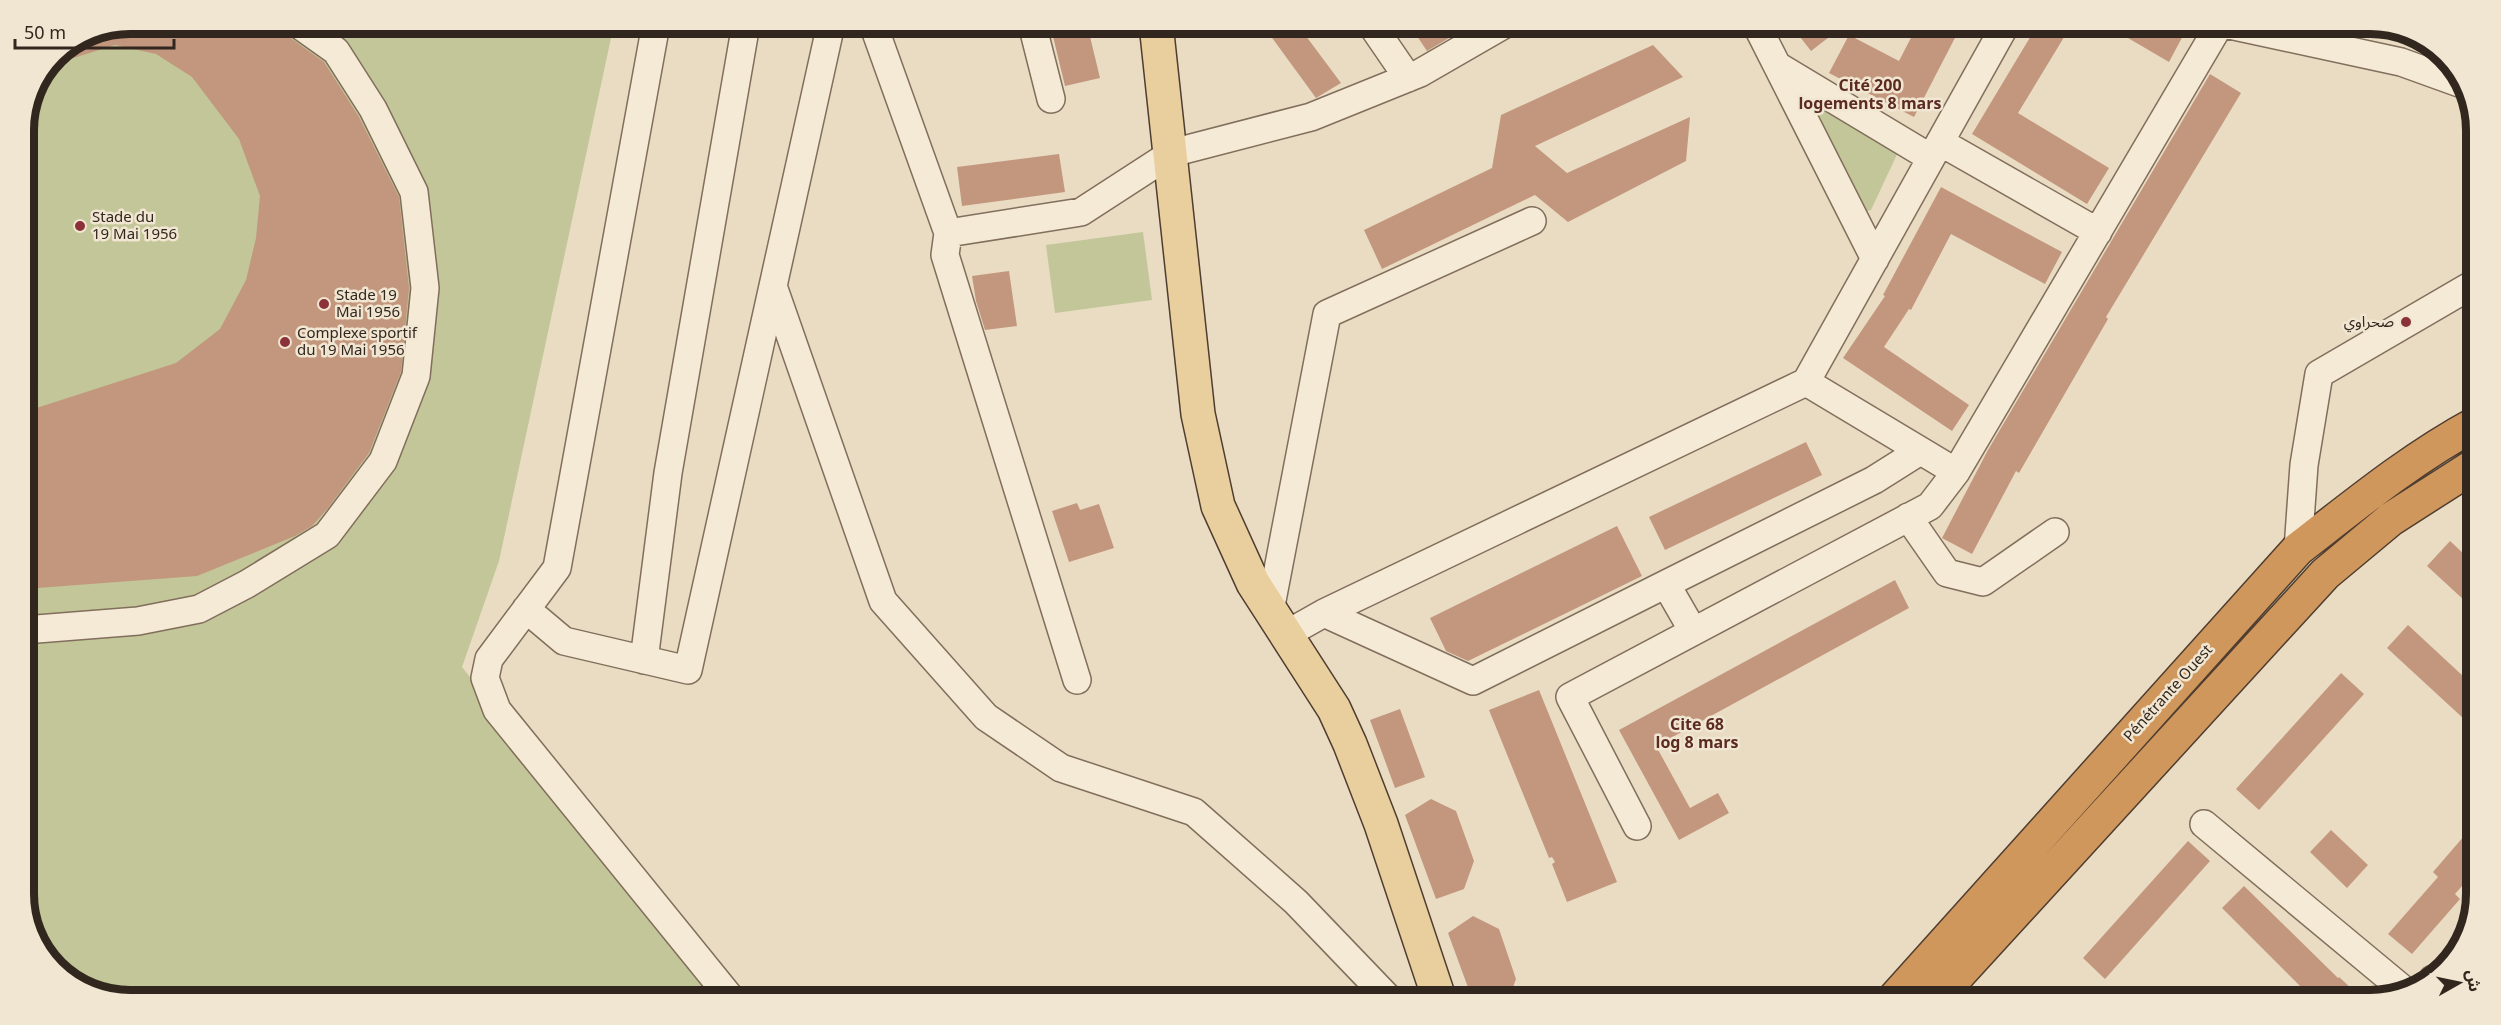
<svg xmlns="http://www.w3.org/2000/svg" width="2501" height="1025" viewBox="0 0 2501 1025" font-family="Georgia,'Noto Sans Arabic',serif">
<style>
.green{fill:#c2c698}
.building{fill:#c3977d}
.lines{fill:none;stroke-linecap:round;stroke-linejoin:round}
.minor-casing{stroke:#816e5c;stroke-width:30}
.major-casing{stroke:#4f3d30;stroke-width:36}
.highway-casing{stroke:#4f3d30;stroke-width:36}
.minor{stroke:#f5ead5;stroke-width:27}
.major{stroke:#e9ce9e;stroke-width:33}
.highway{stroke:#d0975c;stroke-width:33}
.poi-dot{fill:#8a3237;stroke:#f1e6d2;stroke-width:2}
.labels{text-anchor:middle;stroke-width:5;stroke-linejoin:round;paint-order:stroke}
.poi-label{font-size:15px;fill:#32271e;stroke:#f1e6d2;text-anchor:start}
.street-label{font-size:15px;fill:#32271e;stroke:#f1e6d2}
.neighbourhood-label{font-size:16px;font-weight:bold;fill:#5b2b22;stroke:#f1e6d2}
.rim{fill:none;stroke:#32271e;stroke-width:8}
</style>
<rect width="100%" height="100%" fill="#e9dcc3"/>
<path class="green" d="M 130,24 L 614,24 L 499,561 L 462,667 L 727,1001 L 130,1001 L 90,993 L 46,959 L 24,902 L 24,124 L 55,55 L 90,32 Z
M 1809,99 L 1900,148 L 1871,210 L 1864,212 Z
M 1143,232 L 1152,300 L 1055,313 L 1046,245 Z"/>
<path class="building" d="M 130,24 L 282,24 L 284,31 L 289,37 L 324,62 L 359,117 L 399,197 L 409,288 L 401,372 L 369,453 L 328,508 L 312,526 L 295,536 L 197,576 L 24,589 L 24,412 L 176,363 L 220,329 L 246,280 L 256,238 L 260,196 L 239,139 L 192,77 L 156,54 L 115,45 L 51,65 L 55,55 L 90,32 Z
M 1050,24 L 1087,24 L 1100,78 L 1065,86 Z
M 1262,24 L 1297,24 L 1341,83 L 1316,98 Z
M 1409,24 L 1447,24 L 1454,35 L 1427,51 Z
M 1790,24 L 1846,24 L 1811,51 Z
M 1918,24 L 1942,24 L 1958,32 L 1914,117 L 1829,73 L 1849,35 L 1899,61 Z
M 2038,24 L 2072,24 L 2018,113 L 2109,168 L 2087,204 L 1972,134 Z
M 2104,24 L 2175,24 L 2186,30 L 2169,62 Z
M 1653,45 L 1683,77 L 1535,146 L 1567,173 L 1690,117 L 1686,161 L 1568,222 L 1535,195 L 1382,269 L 1364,230 L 1492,168 L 1501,115 Z
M 2210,74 L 2241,93 L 2106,317 L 2108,319 L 2019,473 L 2016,471 L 1972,554 L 1942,538 L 1988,450 Z
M 1059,154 L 1065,192 L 962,206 L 957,167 Z
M 1941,187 L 2062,252 L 2045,284 L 1951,234 L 1911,310 L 1909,309 L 1884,347 L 1969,405 L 1952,431 L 1843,358 L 1885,296 L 1883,295 Z
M 1009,271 L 1017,326 L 985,330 L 976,301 L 972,276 Z
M 1806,442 L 1822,475 L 1665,550 L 1649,517 Z
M 1077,503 L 1080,510 L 1099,504 L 1114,548 L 1069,562 L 1052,511 Z
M 1617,526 L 1642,576 L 1468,661 L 1446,651 L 1430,618 Z
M 2450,541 L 2477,566 L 2477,612 L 2427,566 Z
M 1895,580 L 1909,608 L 1656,746 L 1690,808 L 1718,793 L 1729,813 L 1679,840 L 1619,730 Z
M 2408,625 L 2477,689 L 2477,731 L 2387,648 Z
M 2341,673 L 2364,694 L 2259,810 L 2236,789 Z
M 1539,690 L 1617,882 L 1567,902 L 1552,864 L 1555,862 L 1552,857 L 1549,858 L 1489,710 Z
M 1400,709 L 1425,777 L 1395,788 L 1370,720 Z
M 1431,799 L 1456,811 L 1474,861 L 1464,889 L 1436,899 L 1405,815 Z
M 2477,821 L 2477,869 L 2455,894 L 2460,899 L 2412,954 L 2388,934 L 2438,877 L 2433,872 Z
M 2331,830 L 2368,865 L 2347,888 L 2310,852 Z
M 2188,841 L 2210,861 L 2105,979 L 2083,958 Z
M 2244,886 L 2338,978 L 2339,977 L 2365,1001 L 2315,1001 L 2222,908 Z
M 1473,916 L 1499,929 L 1516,979 L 1508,1001 L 1473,1001 L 1448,933 Z"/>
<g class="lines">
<defs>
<path id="minor" d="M 656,24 L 557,568 L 489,659 L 485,678 L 497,710 L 733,1001
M 873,24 L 948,233 L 945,255 L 1077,680
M 1032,24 L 1051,99
M 1371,24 L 1408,78
M 1756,24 L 1875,259
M 2225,24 L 2401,62 L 2462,84
M 1778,66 L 1931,158
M 1940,142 L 2098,232
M 948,233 L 1081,212 L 1172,153 L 1311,117 L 1420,73 L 1505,24
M 773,286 L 883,601 L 986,717 L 1061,768 L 1194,812 L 1296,902 L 1391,1001
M 1806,382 L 1956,472
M 1908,517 L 1947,573 L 1983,582 L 2055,532
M 2298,549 L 2304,465 L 2319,374 L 2477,282
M 526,609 L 564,641 L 688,670 L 831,24
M 1270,611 L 1327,314 L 1532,221
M 1324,613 L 1473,681 L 1666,584
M 24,630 L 138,621 L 199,609 L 247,584 L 327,535 L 383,461 L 416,376 L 425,288 L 414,192 L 373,109 L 336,51 L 298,24
M 1693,631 L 1666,584 L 1874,480 L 1920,451
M 1285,635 L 1324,613 L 1806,382 L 2006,24
M 644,660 L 668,473 L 746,24
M 2204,824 L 2405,991
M 1637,826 L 1570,697 L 1930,506 L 1956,472 L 2220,24
M 2430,983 L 2433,979"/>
<path id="major" d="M 1156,24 L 1198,414 L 1218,506 L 1253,583 L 1334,709 L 1350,744 L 1381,824 L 1440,1001"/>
<path id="highway" d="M 1892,1001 L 2298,549 C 2356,504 2412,458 2477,423
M 1934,1001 L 2325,574 L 2391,519 L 2477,464"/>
</defs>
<use href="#minor" class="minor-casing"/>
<use href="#major" class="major-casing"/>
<use href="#highway" class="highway-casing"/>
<use href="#minor" class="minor"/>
<use href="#major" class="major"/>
<use href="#highway" class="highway"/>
</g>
<g class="poi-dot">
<circle cx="80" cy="226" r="6"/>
<circle cx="324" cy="304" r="6"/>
<circle cx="2406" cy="322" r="6"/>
<circle cx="285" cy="342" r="6"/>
</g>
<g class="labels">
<g class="poi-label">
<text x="92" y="222">Stade du<tspan x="92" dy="17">19 Mai 1956</tspan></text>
<text x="336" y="300">Stade 19<tspan x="336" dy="17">Mai 1956</tspan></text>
<text x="2394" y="327" text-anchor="end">صحراوي</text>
<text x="297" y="338">Complexe sportif<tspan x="297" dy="17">du 19 Mai 1956</tspan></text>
</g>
<g class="street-label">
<text transform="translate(2168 693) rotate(-48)" y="5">Pénétrante Ouest</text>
</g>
<g class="neighbourhood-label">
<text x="1870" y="91">Cité 200<tspan x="1870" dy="18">logements 8 mars</tspan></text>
<text x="1697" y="730">Cite 68<tspan x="1697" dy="18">log 8 mars</tspan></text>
</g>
</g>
<path d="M0 0H2501V1025H0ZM130 34H2370A96 96 0 0 1 2466 130V894A96 96 0 0 1 2370 990H130A96 96 0 0 1 34 894V130A96 96 0 0 1 130 34Z" fill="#f1e6d2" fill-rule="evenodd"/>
<path class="rim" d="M130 34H2370A96 96 0 0 1 2466 130V894A96 96 0 0 1 2370 990H130A96 96 0 0 1 34 894V130A96 96 0 0 1 130 34Z"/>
<g transform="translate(2459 983) rotate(81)" stroke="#f1e6d2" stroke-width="4.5" paint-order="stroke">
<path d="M0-4.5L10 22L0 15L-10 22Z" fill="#32271e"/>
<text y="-9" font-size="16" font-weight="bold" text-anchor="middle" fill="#32271e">ش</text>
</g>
<path d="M15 39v9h159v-9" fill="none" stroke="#32271e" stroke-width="3"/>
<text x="24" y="39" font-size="18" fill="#32271e" stroke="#f1e6d2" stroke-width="4.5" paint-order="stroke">50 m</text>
</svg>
